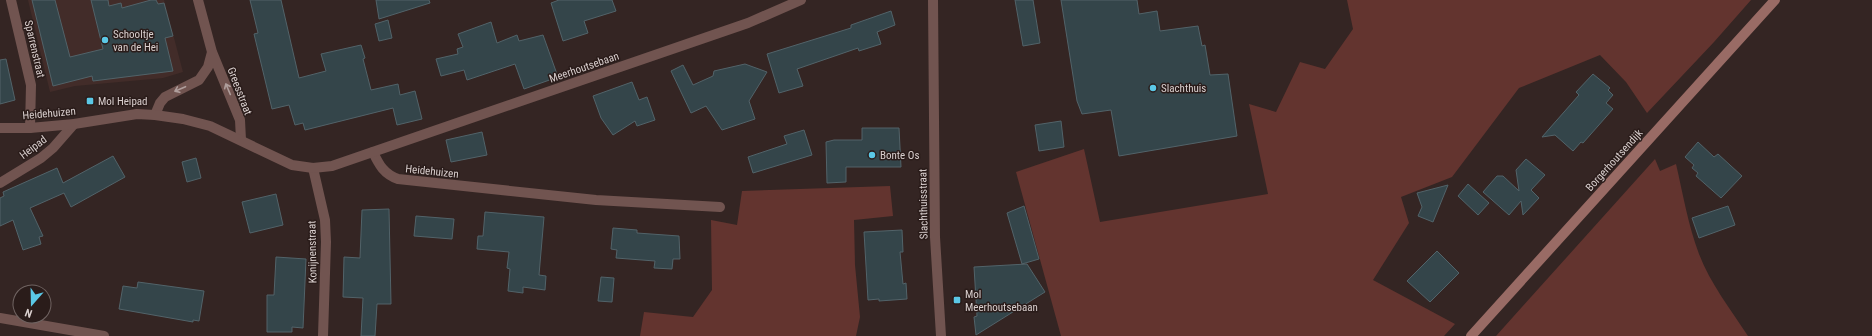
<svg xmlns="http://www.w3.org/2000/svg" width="1872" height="336" viewBox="0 0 1872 336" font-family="'Roboto Condensed',sans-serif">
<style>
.built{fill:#422c29}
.green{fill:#63342f}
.building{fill:#34454a;stroke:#526369}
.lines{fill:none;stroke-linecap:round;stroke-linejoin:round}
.minor{stroke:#715450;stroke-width:10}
.tertiary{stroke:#715450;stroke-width:10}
.secondary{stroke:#996b65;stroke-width:10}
.oneway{stroke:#af9e9c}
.poi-dot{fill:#5bc8e6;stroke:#2a1c1a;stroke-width:1.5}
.labels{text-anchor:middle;stroke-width:3;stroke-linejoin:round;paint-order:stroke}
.poi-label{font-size:11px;fill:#d9cfce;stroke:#2a1c1a;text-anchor:start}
.street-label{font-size:11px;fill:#d9cfce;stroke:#2a1c1a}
</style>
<rect width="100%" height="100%" fill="#342523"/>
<path class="built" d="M 28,0 L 164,0 L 183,72 L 163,78 L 75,86 L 50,92 Z"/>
<path class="green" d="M 1347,0 L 1751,0 L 1714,42 L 1647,113 L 1626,82 L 1600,55 L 1519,88 L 1452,177 L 1401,197 L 1409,223 L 1373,280 L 1455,324 L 1444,336 L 1061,336 L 1016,172 L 1084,149 L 1100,222 L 1268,194 L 1249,104 L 1276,112 L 1300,62 L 1325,69 L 1353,29 Z
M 1655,159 L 1660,171 L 1676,164 C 1683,194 1688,225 1699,254 C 1710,283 1731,310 1748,336 L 1496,336 Z
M 890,186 L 893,216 L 854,220 L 855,265 L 860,317 L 856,336 L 640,336 L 644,312 L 693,317 L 712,290 L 711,220 L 737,225 L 742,191 Z"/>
<path class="building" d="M 32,0 L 55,0 L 70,57 L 103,49 L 91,0 L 108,0 L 109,6 L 121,3 L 122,8 L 151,0 L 156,0 L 158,4 L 164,3 L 173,36 L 165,38 L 173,71 L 93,81 L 92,76 L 53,86 Z
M 250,0 L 281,0 L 299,78 L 326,71 L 321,54 L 361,45 L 365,58 L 363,59 L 371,90 L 398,84 L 400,95 L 415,91 L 422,119 L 397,125 L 393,108 L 305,130 L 303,123 L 295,125 L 289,105 L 272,109 L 254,34 L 258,33 Z
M 376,0 L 429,0 L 430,3 L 379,19 Z
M 559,0 L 612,0 L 616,11 L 584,21 L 588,33 L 563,41 L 551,3 Z
M 1015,0 L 1033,0 L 1040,43 L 1023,46 Z
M 1061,0 L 1137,0 L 1139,14 L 1157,11 L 1160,31 L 1198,26 L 1202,46 L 1205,45 L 1210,75 L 1228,74 L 1237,136 L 1119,156 L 1111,110 L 1082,114 L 1077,101 Z
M 891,11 L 895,25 L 877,32 L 881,44 L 859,51 L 858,48 L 797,69 L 803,86 L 779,93 L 767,54 L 851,28 L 851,25 Z
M 388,20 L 392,38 L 379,41 L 375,24 Z
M 491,22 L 497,43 L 517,35 L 519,41 L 543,35 L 558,77 L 524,89 L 515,64 L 467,80 L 464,70 L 441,76 L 436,59 L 458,54 L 457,49 L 463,47 L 458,34 Z
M 6,59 L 15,100 L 0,104 L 0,60 Z
M 745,64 L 767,72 L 749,101 L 755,119 L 722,130 L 706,106 L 691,113 L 671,71 L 683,65 L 693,85 L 713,76 L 714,71 Z
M 1593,74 L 1610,88 L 1608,90 L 1613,95 L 1606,103 L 1613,109 L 1583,143 L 1581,142 L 1573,151 L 1555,135 L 1542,137 L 1579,95 L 1576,92 Z
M 632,82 L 639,100 L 647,97 L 655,120 L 637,126 L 635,121 L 613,135 L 601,118 L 593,96 Z
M 1061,121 L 1064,147 L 1039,151 L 1035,125 Z
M 862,128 L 899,128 L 901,167 L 846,167 L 846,182 L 827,183 L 826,142 L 834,140 L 862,140 Z
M 804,130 L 812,155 L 753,173 L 748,157 L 787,144 L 784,136 Z
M 482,132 L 487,155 L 451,162 L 446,140 Z
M 1698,142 L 1714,157 L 1718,154 L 1742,176 L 1721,198 L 1696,176 L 1698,173 L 1692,168 L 1694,165 L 1685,157 Z
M 113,156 L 125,177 L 71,207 L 64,193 L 30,208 L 43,236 L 39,237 L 41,244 L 23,250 L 13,220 L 0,226 L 0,198 L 4,196 L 3,192 L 57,168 L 63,183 Z
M 196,158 L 201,178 L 187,182 L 182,162 Z
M 1526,159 L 1545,175 L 1531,190 L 1539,198 L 1523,215 L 1521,201 L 1509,215 L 1483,192 L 1497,176 L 1503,176 L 1519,191 L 1516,170 Z
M 1468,184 L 1489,203 L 1478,215 L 1458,196 Z
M 1448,185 L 1433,222 L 1418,216 L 1422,207 L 1417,193 Z
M 276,194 L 283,225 L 250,233 L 242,202 Z
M 1024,206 L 1039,259 L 1022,264 L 1007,213 Z
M 1728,206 L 1735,225 L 1699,238 L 1692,218 Z
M 389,209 L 391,304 L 377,304 L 375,336 L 361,336 L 363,298 L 343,297 L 344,257 L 360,258 L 362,210 Z
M 485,212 L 544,217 L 539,275 L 546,276 L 545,290 L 523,287 L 523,293 L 508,291 L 510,269 L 507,268 L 509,252 L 477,249 L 478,236 L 483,236 Z
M 416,216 L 454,219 L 452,239 L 414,236 Z
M 613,228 L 637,230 L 637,233 L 679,236 L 680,259 L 673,259 L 672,269 L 654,268 L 655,261 L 616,258 L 617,250 L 611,249 Z
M 902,230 L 903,252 L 900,252 L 903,284 L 906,283 L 907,299 L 879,301 L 879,299 L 868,300 L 864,232 Z
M 1437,251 L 1459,273 L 1430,302 L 1407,281 Z
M 276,257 L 306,259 L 303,328 L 292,327 L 292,332 L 267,332 L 267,295 L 274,295 Z
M 1027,264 L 1045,292 L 976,335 L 974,317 L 977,316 L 974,267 Z
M 601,277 L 614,278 L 612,302 L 598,301 Z
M 138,282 L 204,291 L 199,321 L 193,320 L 193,322 L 119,309 L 123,286 L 137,288 Z"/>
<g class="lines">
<path class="minor" d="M 11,0 L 31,85 L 30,128
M 198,0 L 212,52 L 240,120 L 241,140
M 933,0 L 935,237 L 941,336
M 155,115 L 160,103 L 165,97 L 199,80 L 208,67 L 212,52
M 373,152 C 379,165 384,174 398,179 L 596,200 L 720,207
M 313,168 L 325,220 L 326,242 L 323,336
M 0,183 L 41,158 L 53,148 L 74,124
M 0,318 L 104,336"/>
<path class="tertiary" d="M 0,128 L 30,128 L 74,124 L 137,114 L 155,115 L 183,119 L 210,126 L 292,165 L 313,168 L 332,166 L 748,23 L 801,0"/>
<path class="secondary" d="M 1471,336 L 1775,0"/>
</g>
<defs><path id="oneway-shaft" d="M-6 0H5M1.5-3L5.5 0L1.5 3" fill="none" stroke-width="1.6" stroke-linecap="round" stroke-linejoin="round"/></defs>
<g class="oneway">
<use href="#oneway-shaft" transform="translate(180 89) rotate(157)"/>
<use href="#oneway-shaft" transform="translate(228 89) rotate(-113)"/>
</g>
<g class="poi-dot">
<circle cx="105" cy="40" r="4"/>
<circle cx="1153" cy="88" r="4"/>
<rect x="86" y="97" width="8" height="8" rx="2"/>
<circle cx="872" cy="155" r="4"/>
<rect x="953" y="296" width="8" height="8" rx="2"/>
</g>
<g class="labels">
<g class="poi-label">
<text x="113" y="38">Schooltje<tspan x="113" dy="13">van de Hei</tspan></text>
<text x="1161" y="92">Slachthuis</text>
<text x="98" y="105">Mol Heipad</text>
<text x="880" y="159">Bonte Os</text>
<text x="965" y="298">Mol<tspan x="965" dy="13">Meerhoutsebaan</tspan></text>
</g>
<g class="street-label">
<text transform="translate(35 49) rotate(77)" y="4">Sparrenstraat</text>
<text transform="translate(584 67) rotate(-19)" y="4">Meerhoutsebaan</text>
<text transform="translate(240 91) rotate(69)" y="4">Greesstraat</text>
<text transform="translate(49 113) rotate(-5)" y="4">Heidehuizen</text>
<text transform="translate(33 147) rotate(-37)" y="4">Heipad</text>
<text transform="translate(1614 160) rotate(-48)" y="4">Borgerhoutsendijk</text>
<text transform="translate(432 171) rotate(6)" y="4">Heidehuizen</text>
<text transform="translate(923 204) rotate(-91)" y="4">Slachthuisstraat</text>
<text transform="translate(312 252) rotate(-91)" y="4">Konijnenstraat</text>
</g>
</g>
<g transform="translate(32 304) rotate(200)"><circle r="19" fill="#2a1c1a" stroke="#706462"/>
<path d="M0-3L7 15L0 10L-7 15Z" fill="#5bc8e6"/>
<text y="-6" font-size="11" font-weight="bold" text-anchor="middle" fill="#d9cfce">N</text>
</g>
</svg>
